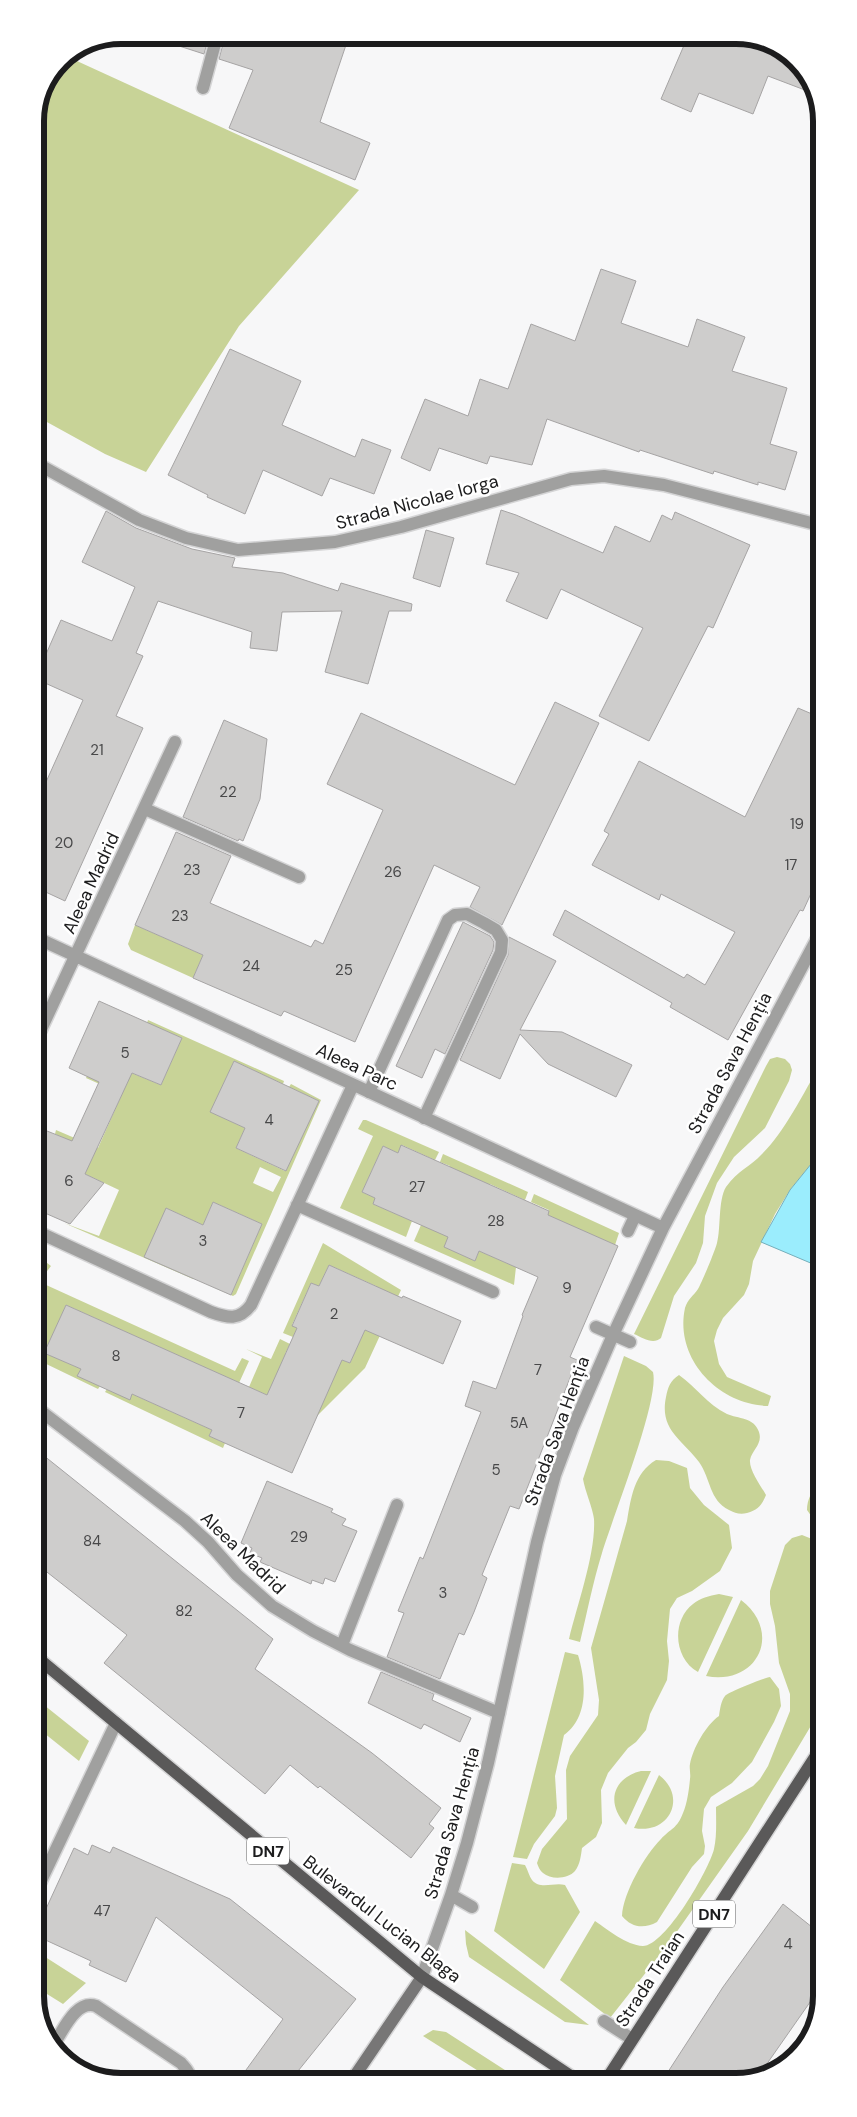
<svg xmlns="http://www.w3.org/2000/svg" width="857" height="2117" viewBox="0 0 857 2117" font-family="'DM Sans',sans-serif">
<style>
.green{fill:#c8d397;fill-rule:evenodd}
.water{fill:#9bedfd;stroke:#75aeba}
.building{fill:#cecdcc;stroke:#a6a4a4}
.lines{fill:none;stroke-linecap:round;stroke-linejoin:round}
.lane-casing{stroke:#d4d4d5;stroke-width:15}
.street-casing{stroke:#d4d4d5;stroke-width:15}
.secondary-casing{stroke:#d4d4d5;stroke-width:15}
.primary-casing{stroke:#d4d4d5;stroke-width:15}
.lane{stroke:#a0a09f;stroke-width:12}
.street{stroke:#a0a09f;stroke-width:12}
.secondary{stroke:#777676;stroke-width:12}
.primary{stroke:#5a5959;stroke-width:12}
.labels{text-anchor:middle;stroke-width:5;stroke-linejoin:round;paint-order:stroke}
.number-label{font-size:15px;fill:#484849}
.shield{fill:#fff;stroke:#606061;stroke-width:1}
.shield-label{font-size:16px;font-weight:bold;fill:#1c1c1d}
.street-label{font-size:18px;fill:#1c1c1d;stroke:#fff}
.rim{fill:none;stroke:#1c1c1d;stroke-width:6}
</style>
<rect width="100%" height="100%" fill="#f7f7f8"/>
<path class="green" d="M 66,56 L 359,190 L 239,326 L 146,472 L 105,454 L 36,416 L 35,115 L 60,60 Z
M 135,925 L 203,955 L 193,978 L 131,950 L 128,944 Z
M 148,1020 L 284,1081 L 283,1084 L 234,1061 L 211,1112 L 245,1128 L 236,1148 L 285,1171 L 319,1101 L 289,1087 L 291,1084 L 321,1100 L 236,1294 L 233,1296 L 195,1280 L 231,1295 L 262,1224 L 213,1202 L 203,1225 L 166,1208 L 195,1279 L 193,1279 L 64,1223 L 99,1236 L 119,1190 L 83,1173 L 93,1151 L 55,1134 L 56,1130 L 98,1148 L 122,1094 L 86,1078 L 87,1076 L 124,1070 L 161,1085 L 182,1038 L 147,1023 ZM 260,1167 L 281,1177 L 273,1192 L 253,1183 Z
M 777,1057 L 785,1059 L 790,1064 L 792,1070 L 789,1081 L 765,1128 L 734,1157 L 717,1183 L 705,1216 L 703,1243 L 696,1263 L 674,1296 L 661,1338 C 653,1345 643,1338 634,1334 L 766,1066 L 770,1059 Z
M 820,1065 L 820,1153 L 790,1190 L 775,1214 L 753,1261 L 749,1284 L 744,1295 L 723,1318 L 717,1330 L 714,1341 L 719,1364 L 727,1377 L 771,1396 L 768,1406 C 719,1405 674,1359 685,1308 C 687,1300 694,1295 698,1289 C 702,1282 715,1251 717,1243 C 721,1228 718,1200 726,1187 C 738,1170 750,1167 762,1154 C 784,1133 804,1092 820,1065 Z
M 363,1120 L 366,1120 L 439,1152 L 435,1160 L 402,1145 L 398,1153 L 383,1146 L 362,1192 L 375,1198 L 373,1204 L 412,1221 L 406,1237 L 340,1208 L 373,1136 L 358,1129 Z
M 443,1154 L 528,1192 L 525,1200 L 490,1184 L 487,1188 L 449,1171 L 450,1166 L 440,1162 Z
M 534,1194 L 619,1233 L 615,1245 L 547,1215 L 549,1210 L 531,1202 Z
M 421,1225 L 451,1231 L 445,1247 L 475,1261 L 479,1251 L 516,1267 L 514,1285 L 414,1241 Z
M 323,1243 L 401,1290 L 365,1368 L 316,1417 L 249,1387 L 262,1357 L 246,1349 L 271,1359 L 280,1339 L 290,1344 L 285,1354 L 342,1360 L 350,1363 L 377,1303 L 376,1286 L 329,1265 L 319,1286 L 311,1283 L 292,1325 L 297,1328 L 293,1337 L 283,1333 Z
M 38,1256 L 51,1266 L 38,1283 L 38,1264 L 40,1261 Z
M 44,1284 L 235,1371 L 242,1358 L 249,1361 L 239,1383 L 66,1305 L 45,1353 L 81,1369 L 78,1376 L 100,1386 L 98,1389 L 38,1360 L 38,1293 Z
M 624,1356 L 646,1366 L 653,1372 C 660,1400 612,1519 602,1553 C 593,1582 587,1613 580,1642 L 569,1639 C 577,1605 596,1553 594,1519 C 593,1509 585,1491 583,1479 Z
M 679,1375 C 696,1387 707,1404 727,1414 C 738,1419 754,1417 759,1432 C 763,1444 752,1450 750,1460 C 749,1470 761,1486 766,1495 C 762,1505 758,1510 747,1513 C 740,1515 735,1513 729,1510 C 709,1500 711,1479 699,1462 C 683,1440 659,1430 666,1397 C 668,1387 670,1381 679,1375 Z
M 107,1389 L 130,1399 L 132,1394 L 212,1430 L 209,1436 L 225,1443 L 223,1448 L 105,1392 Z
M 656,1460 L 669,1461 L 687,1468 L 690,1488 L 704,1505 L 729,1525 L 732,1548 L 720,1571 L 692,1591 L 677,1598 L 670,1609 L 667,1641 L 669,1661 L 667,1680 L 650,1714 L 646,1730 L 636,1742 L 628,1748 L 608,1773 L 601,1790 L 602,1823 L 596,1837 L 582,1848 C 581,1855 580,1865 575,1871 C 568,1879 551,1880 543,1873 C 540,1871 538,1866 537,1863 L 542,1849 L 567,1819 L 566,1770 L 570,1756 L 598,1715 L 599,1700 L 591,1648 L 627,1521 C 631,1498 634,1473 656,1460 Z
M 821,1483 L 821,1530 L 807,1510 C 807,1500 812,1488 821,1483 Z
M 802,1535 L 812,1539 L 821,1547 L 821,1709 L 748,1831 L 666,1947 L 610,2018 L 560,1980 L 595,1921 C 608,1930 626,1945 643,1946 C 665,1946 709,1870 714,1849 C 717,1836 716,1820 716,1807 L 753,1786 L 760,1779 L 768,1766 L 790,1711 L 790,1694 L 779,1663 L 775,1626 L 770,1604 L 770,1591 L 785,1545 L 792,1538 Z
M 719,1594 L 733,1597 L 698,1672 C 674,1659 671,1621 693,1604 C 700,1598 709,1596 719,1594 Z
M 741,1600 C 783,1632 758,1686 706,1676 Z
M 565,1652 L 578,1655 C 586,1681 589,1717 564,1735 L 555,1776 L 557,1808 L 555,1816 L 534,1844 L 527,1859 L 513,1857 Z
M 770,1677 L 779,1689 L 781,1706 L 774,1722 L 752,1762 L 732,1783 L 711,1797 L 704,1809 L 702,1831 L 705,1846 L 704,1854 L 692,1867 L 657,1922 C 644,1929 632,1928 622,1916 C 623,1893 645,1855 661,1839 C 671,1828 677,1829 683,1813 C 687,1804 689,1790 690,1779 C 691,1774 689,1769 690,1764 C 693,1748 706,1725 719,1716 C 720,1709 721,1701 725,1696 C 728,1692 764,1678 770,1677 Z
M 39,1701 L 89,1741 L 79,1761 L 39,1729 Z
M 641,1771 L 651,1771 L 626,1825 C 606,1804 612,1778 641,1771 Z
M 659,1775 C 688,1797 669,1835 634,1828 Z
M 512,1863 L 525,1865 C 528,1870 529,1876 532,1880 C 540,1890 554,1882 565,1885 L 580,1912 L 544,1969 L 494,1931 Z
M 465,1930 L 589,2025 L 565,2022 L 469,1957 L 466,1944 Z
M 39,1953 L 86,1983 L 63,2004 L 39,1989 Z
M 433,2030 L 446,2032 L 519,2079 L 491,2079 L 423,2036 Z"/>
<path class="water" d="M 820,1153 L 820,1267 L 761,1242 L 790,1190 Z"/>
<path class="building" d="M 742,35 L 788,52 L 818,95 L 768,76 L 753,114 L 699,93 L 691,112 L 661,99 L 688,36 Z
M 348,39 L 320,122 L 370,143 L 355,180 L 229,128 L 253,70 L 219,59 L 224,40 Z
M 208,40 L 204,54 L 176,45 L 177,41 Z
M 601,269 L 636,281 L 621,323 L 688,347 L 697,319 L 745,337 L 732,371 L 787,388 L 770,444 L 797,452 L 785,490 L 758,482 L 758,485 L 714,471 L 713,474 L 640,450 L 639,452 L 547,419 L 532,465 L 490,456 L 487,464 L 439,448 L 430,471 L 401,458 L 425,399 L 468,416 L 480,379 L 508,389 L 531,324 L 575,341 Z
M 230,349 L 301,381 L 282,425 L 355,457 L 362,439 L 391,450 L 374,494 L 330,478 L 322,496 L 263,470 L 245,514 L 207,497 L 208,495 L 168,475 Z
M 501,510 L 516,515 L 603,553 L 615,526 L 650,542 L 662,515 L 672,520 L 675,512 L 750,545 L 713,628 L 708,626 L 649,741 L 599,716 L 643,628 L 561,589 L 547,619 L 506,601 L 519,573 L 486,564 Z
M 106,511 L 136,528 L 192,549 L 235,558 L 232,567 L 283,573 L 338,591 L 341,583 L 412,604 L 411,611 L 389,611 L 368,684 L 325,672 L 342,611 L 282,612 L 277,651 L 250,648 L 252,632 L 158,601 L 136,653 L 143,656 L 116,716 L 143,728 L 65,901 L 37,888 L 37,802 L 83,700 L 36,679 L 36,677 L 61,620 L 112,641 L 135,587 L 82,562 Z
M 426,530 L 454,538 L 440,587 L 413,578 Z
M 555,702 L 599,723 L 502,925 L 470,907 L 480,887 L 434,865 L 355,1042 L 284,1011 L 281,1016 L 193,978 L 203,955 L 135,925 L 176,832 L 231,856 L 210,903 L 311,947 L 315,940 L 323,944 L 383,810 L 327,784 L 361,713 L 515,785 Z
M 798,708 L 819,717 L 819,876 L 803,911 L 800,910 L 728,1040 L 670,1007 L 672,1003 L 553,935 L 565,910 L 684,978 L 687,974 L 705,985 L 735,932 L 661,894 L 659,900 L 592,865 L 609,834 L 604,831 L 639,761 L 745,817 Z
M 224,720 L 267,739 L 260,799 L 243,841 L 239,839 L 238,841 L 183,817 Z
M 463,922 L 490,936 L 494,942 L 493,950 L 445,1054 L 435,1049 L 422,1078 L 396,1066 Z
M 509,937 L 556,961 L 520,1030 L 562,1032 L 632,1065 L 616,1097 L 548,1064 L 520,1034 L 500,1079 L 460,1060 L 508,955 Z
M 99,1001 L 182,1038 L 161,1085 L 132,1073 L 85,1174 L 104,1183 L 70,1224 L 38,1210 L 37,1127 L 72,1141 L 99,1082 L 69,1068 Z
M 234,1061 L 319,1101 L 286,1171 L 236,1148 L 245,1128 L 210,1112 Z
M 401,1145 L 549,1211 L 548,1215 L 618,1246 L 570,1357 L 577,1360 L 519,1509 L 510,1506 L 482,1575 L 487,1578 L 474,1612 L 464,1635 L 459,1633 L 440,1679 L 387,1657 L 404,1613 L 398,1611 L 420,1557 L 423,1559 L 481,1412 L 465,1406 L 473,1381 L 496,1389 L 523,1316 L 522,1315 L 538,1277 L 479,1251 L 475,1261 L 444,1247 L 448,1237 L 373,1204 L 375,1198 L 362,1192 L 383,1146 L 398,1153 Z
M 213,1202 L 262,1224 L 231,1295 L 144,1257 L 166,1208 L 203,1225 Z
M 329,1265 L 402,1298 L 403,1296 L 461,1321 L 443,1364 L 365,1330 L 350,1363 L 342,1360 L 292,1473 L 209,1436 L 212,1430 L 132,1394 L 130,1400 L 77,1376 L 81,1369 L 44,1353 L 66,1305 L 267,1395 L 297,1328 L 292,1326 L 311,1283 L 319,1286 Z
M 38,1451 L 273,1639 L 255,1669 L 372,1753 L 441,1808 L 429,1824 L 434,1828 L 411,1858 L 320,1786 L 318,1788 L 290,1765 L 265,1794 L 104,1663 L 127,1635 L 38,1565 Z
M 267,1481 L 333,1509 L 331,1512 L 346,1519 L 342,1525 L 357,1531 L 335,1582 L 325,1578 L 323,1584 L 312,1580 L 311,1584 L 260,1562 L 262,1558 L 250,1553 L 252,1548 L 241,1543 Z
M 381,1672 L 434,1694 L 432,1700 L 471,1718 L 460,1742 L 424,1724 L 421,1729 L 368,1703 Z
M 92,1845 L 110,1853 L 113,1847 L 230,1899 L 356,1999 L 290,2081 L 238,2081 L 283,2019 L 156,1917 L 126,1982 L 89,1965 L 91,1961 L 39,1937 L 39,1924 L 74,1848 L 88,1855 Z
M 783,1904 L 822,1935 L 822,1985 L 757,2078 L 664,2078 L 723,1987 Z"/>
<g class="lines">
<defs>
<path id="lane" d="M 145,809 L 299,877
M 369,1092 L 448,920 L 455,915 L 467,914 L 484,923 L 496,930 L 502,940 L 501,952 L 424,1118
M 297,1205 L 493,1292
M 38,1232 L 211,1312 C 228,1318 239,1321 251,1305 L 353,1085
M 38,1409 L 185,1521 L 208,1542 L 237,1575 L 272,1606 L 313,1631 L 350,1650 L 499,1713
M 342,1645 L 397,1505
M 54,2044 C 63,2031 76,1999 96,2006 L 181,2063 C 186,2069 191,2073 189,2081"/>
<path id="street" d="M 203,88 L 216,40
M 36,463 L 139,520 L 186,538 L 238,550 L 335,542 L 401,527 L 571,479 L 604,476 L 664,485 L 819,525
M 37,707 L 39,714 L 37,728
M 37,938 L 663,1228
M 37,1038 L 175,742
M 628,1231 L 635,1216
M 596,1327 L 630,1342
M 39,1885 L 116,1723
M 451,1895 L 472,1907
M 422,1977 L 451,1895 L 467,1843 L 488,1763 L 537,1542 L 555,1475 L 573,1427 L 613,1335 L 663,1228 L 820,933
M 604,2021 L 632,2039"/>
<path id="secondary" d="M 352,2080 L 422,1977"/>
<path id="primary" d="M 39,1659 L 422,1977 L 575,2079
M 607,2079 L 821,1748"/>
</defs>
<use href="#lane" class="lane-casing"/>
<use href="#street" class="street-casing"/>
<use href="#secondary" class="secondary-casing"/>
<use href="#primary" class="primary-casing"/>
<use href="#lane" class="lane"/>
<use href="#street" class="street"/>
<use href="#secondary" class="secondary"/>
<use href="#primary" class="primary"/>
</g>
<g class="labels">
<g class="number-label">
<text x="97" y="755">21</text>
<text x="228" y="797">22</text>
<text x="797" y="829">19</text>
<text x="64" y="848">20</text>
<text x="791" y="870">17</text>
<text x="192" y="875">23</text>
<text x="393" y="877">26</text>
<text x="180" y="921">23</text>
<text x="251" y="971">24</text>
<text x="344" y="975">25</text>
<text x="125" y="1058">5</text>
<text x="269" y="1125">4</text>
<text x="69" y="1186">6</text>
<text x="417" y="1192">27</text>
<text x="496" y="1226">28</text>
<text x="203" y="1246">3</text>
<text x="567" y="1293">9</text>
<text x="334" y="1319">2</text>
<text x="116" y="1361">8</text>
<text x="538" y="1375">7</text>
<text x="241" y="1418">7</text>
<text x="519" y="1428">5A</text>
<text x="496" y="1475">5</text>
<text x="299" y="1542">29</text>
<text x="92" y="1546">84</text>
<text x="443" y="1598">3</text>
<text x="184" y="1616">82</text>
<text x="102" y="1916">47</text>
<text x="788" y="1949">4</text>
</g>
<g class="shield">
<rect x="247" y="1837.5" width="42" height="27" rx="4"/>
<rect x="693" y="1900.5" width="42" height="27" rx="4"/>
</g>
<g class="shield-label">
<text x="268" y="1857">DN7</text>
<text x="714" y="1920">DN7</text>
</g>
<g class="street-label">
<text transform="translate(417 502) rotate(-15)" y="6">Strada Nicolae Iorga</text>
<text transform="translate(91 883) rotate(-65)" y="6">Aleea Madrid</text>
<text transform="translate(730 1063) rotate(-62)" y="6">Strada Sava Henția</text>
<text transform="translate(357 1067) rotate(25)" y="6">Aleea Parc</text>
<text transform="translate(557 1431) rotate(-70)" y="6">Strada Sava Henția</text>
<text transform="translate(243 1553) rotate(44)" y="6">Aleea Madrid</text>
<text transform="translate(452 1823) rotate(-74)" y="6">Strada Sava Henția</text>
<text transform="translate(382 1919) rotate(38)" y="6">Bulevardul Lucian Blaga</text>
<text transform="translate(650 1979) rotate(-57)" y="6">Strada Traian</text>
</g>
</g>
<path d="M0 0H857V2117H0ZM121 44H736A77 77 0 0 1 813 121V1996A77 77 0 0 1 736 2073H121A77 77 0 0 1 44 1996V121A77 77 0 0 1 121 44Z" fill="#fff" fill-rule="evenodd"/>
<path class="rim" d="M121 44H736A77 77 0 0 1 813 121V1996A77 77 0 0 1 736 2073H121A77 77 0 0 1 44 1996V121A77 77 0 0 1 121 44Z"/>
</svg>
